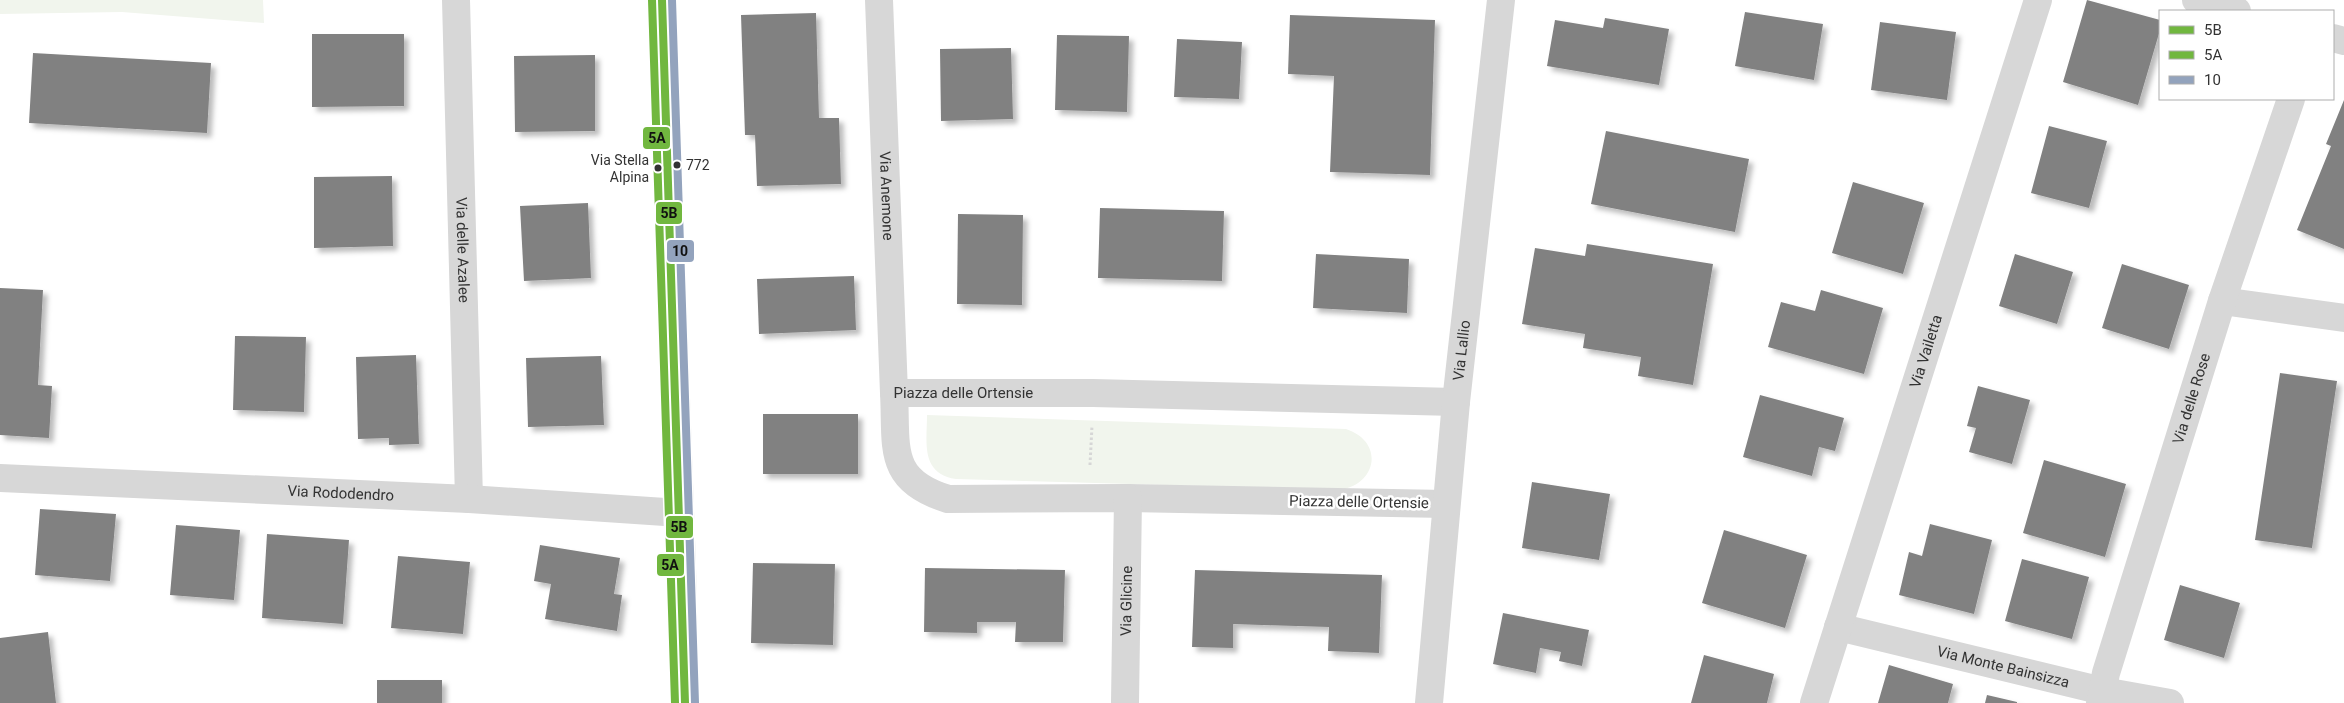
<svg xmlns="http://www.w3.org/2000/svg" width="2344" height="703" viewBox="0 0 2344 703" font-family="Roboto,sans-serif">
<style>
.green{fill:#f1f5ed}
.building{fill:#818181;filter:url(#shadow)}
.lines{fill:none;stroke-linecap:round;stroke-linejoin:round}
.path{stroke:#d6d6d6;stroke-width:3;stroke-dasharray:2.5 2.5;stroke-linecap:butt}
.street{stroke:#d7d7d7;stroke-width:28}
.secondary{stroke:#d0d0d0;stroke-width:28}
.bus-1-casing{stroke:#fff;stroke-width:11}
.bus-2-casing{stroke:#fff;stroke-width:11}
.bus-3-casing{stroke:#fff;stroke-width:11}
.bus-1{stroke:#71b73f;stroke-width:8}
.bus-2{stroke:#71b73f;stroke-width:8}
.bus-3{stroke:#93a3bd;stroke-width:8}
.bus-dot{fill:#333;stroke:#fff;stroke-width:2}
.labels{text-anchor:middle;stroke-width:5;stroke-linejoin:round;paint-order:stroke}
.bus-label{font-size:14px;fill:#333;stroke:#fff;text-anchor:end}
.street-label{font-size:15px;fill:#333;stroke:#fff}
.line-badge{stroke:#fff;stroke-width:2}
.pale-badge-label{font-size:14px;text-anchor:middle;font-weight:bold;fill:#111}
</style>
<defs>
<filter id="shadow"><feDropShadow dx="4.5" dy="4.5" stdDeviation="2.5" flood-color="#0004"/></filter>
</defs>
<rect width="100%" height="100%" fill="#fff"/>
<path class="green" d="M 0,0 L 263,0 L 264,23 L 122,12 L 0,14 Z
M 927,415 L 1346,429 C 1385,442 1377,485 1339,490 L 956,479 C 920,473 927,443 927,415 Z"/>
<path class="building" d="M 2087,0 L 2160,20 L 2160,30 L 2138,105 L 2063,82 Z
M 1745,12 L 1823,24 L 1814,80 L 1735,66 Z
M 816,13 L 819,118 L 839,118 L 841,184 L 757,186 L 755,135 L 745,135 L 741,15 Z
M 1290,15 L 1435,20 L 1430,175 L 1330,172 L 1334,76 L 1288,74 Z
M 1605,18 L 1669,29 L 1659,85 L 1547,66 L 1555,20 L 1603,28 Z
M 1880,22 L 1956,32 L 1947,100 L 1871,90 Z
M 312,34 L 404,34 L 404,106 L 312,107 Z
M 1057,35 L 1129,36 L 1127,112 L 1055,110 Z
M 1177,39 L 1242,42 L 1239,99 L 1174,97 Z
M 1011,48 L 1013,119 L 941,121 L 940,49 Z
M 33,53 L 211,63 L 207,133 L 29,123 Z
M 595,55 L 595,131 L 515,132 L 514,56 Z
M 2344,100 L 2344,249 L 2297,230 L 2331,146 L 2326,144 Z
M 2049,126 L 2107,141 L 2089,208 L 2031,193 Z
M 1606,131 L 1749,159 L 1735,232 L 1591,204 Z
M 392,176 L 393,246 L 314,248 L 314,177 Z
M 1853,182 L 1924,203 L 1903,274 L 1832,253 Z
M 588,203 L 591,278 L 524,281 L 520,206 Z
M 1100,208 L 1224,211 L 1222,281 L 1098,278 Z
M 958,214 L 1023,215 L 1022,305 L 957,304 Z
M 1587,244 L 1713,264 L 1693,385 L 1638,376 L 1641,357 L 1583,348 L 1585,334 L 1522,324 L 1535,248 L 1585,256 Z
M 1316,254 L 1409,259 L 1407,313 L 1313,308 Z
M 2015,254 L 2073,272 L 2057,324 L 1999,306 Z
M 2122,264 L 2189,285 L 2169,349 L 2102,328 Z
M 854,276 L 856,330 L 759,334 L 757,279 Z
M 0,288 L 43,290 L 38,385 L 52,386 L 49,438 L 0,435 Z
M 1821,290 L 1883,308 L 1864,374 L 1768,347 L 1781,302 L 1815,311 Z
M 235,336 L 306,337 L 304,412 L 233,410 Z
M 416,355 L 419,444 L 389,445 L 389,438 L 358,439 L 356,357 Z
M 601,356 L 604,425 L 528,427 L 526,358 Z
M 2280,373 L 2337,381 L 2312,548 L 2255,540 Z
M 1978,386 L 2030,400 L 2012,464 L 1969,452 L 1976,428 L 1967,426 Z
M 1760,395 L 1844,418 L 1835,451 L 1819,447 L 1812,476 L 1743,457 Z
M 763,414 L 858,414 L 858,474 L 763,474 Z
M 2044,460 L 2126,484 L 2105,557 L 2023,533 Z
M 1532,482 L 1610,494 L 1599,560 L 1522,548 Z
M 40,509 L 116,514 L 110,581 L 35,575 Z
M 1930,524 L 1992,540 L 1974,614 L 1899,595 L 1909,552 L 1922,556 Z
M 176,525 L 240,530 L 234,600 L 170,595 Z
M 1724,530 L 1807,555 L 1785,628 L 1702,603 Z
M 267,534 L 349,540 L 343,624 L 262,618 Z
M 540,545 L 620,558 L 614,594 L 622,595 L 617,631 L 545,619 L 551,584 L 534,581 Z
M 398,556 L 470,562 L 463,634 L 391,628 Z
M 2022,559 L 2089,577 L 2072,639 L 2005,621 Z
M 753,563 L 835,564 L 833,645 L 751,643 Z
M 925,568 L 1065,570 L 1063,642 L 1015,642 L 1016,622 L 977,622 L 977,633 L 924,632 Z
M 1195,570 L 1382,575 L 1379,653 L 1328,651 L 1329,627 L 1233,624 L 1233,648 L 1192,647 Z
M 2180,585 L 2240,603 L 2224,658 L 2164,640 Z
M 1503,613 L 1589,630 L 1582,666 L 1559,661 L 1561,652 L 1540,648 L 1536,673 L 1493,664 Z
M 48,632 L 56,703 L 0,703 L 0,638 Z
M 1704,655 L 1774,674 L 1767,703 L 1691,703 Z
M 1889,665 L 1953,684 L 1948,703 L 1878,703 Z
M 377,680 L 442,680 L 442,703 L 377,703 Z
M 1987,695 L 2017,702 L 2017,703 L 1985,703 Z"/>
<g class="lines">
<path class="path" d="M 1090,465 L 1092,426"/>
<g class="street">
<path id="s1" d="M 456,0 L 469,499"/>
<path id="s2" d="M 879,0 L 894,393"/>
<path d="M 2196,0 L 2237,11"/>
<path d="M 2333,38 L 2344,41"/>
<path d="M 2222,301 L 2344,318"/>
<path id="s3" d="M 0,478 L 469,499 L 680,513"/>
<path id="s4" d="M 1446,504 L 1128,498 L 948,499 C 886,480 897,447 894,393 L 1093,393 L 1456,402"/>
<path id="s5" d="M 1838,627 L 2103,691 L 2170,703"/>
<path id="s6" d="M 1125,703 L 1128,498"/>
<path id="s7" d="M 1429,703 L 1456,402 L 1501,0"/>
<path id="s8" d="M 1814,703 L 2038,0"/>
<path id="s9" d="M 2100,703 L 2106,673 L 2222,301 L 2291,99"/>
</g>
<path class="secondary" d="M 662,0 L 682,568 L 685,703"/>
<defs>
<path id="bus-1" d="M 662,0 L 685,703"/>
<path id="bus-2" d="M 652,0 L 675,703"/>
<path id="bus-3" d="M 672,0 L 695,703"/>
</defs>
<use href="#bus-1" class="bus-1-casing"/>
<use href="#bus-2" class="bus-2-casing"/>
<use href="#bus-3" class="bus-3-casing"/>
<use href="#bus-1" class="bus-1"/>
<use href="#bus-2" class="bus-2"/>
<use href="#bus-3" class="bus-3"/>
</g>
<g class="bus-dot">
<circle cx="677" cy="165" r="4.5"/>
<circle cx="658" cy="168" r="4.5"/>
</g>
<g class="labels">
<g class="bus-label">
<text x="649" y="165">Via Stella<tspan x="649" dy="17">Alpina</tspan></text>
<text x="686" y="170" text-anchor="start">772</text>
</g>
<g class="street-label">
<text dy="5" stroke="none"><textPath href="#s2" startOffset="196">Via Anemone</textPath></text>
<text dy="5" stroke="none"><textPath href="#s1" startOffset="250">Via delle Azalee</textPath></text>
<text dy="5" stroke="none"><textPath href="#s7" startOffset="354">Via Lallio</textPath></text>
<text dy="5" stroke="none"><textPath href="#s8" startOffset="369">Via Vailetta</textPath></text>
<text dy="5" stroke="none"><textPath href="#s4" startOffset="700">Piazza delle Ortensie</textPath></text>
<text dy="5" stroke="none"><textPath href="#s9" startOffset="318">Via delle Rose</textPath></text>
<text dy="5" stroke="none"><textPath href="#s3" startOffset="341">Via Rododendro</textPath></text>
<text transform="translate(1359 502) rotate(1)" y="5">Piazza delle Ortensie</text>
<text dy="5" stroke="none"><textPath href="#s6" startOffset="102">Via Glicine</textPath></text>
<text dy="5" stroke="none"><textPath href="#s5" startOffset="170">Via Monte Bainsizza</textPath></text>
</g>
</g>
<g class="line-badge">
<rect x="642" y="126" width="29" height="24" rx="5" fill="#71b73f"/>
<rect x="655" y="201" width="28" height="24" rx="5" fill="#71b73f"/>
<rect x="666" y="239" width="29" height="24" rx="5" fill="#93a3bd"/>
<rect x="665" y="515" width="29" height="24" rx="5" fill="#71b73f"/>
<rect x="656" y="553" width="29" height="24" rx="5" fill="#71b73f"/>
</g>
<g class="pale-badge-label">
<text x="657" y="143">5A</text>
<text x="669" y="218">5B</text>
<text x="680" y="256">10</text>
<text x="679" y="532">5B</text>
<text x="670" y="570">5A</text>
</g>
<rect x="2159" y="10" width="175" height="90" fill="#ffffff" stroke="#adadad"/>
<rect x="2169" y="26" width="25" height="8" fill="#71b73f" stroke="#adadad"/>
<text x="2204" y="35" font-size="15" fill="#333333">5B</text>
<rect x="2169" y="51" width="25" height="8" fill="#71b73f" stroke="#adadad"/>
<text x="2204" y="60" font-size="15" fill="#333333">5A</text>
<rect x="2169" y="76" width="25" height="8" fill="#93a3bd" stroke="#adadad"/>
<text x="2204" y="85" font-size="15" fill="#333333">10</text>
</svg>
